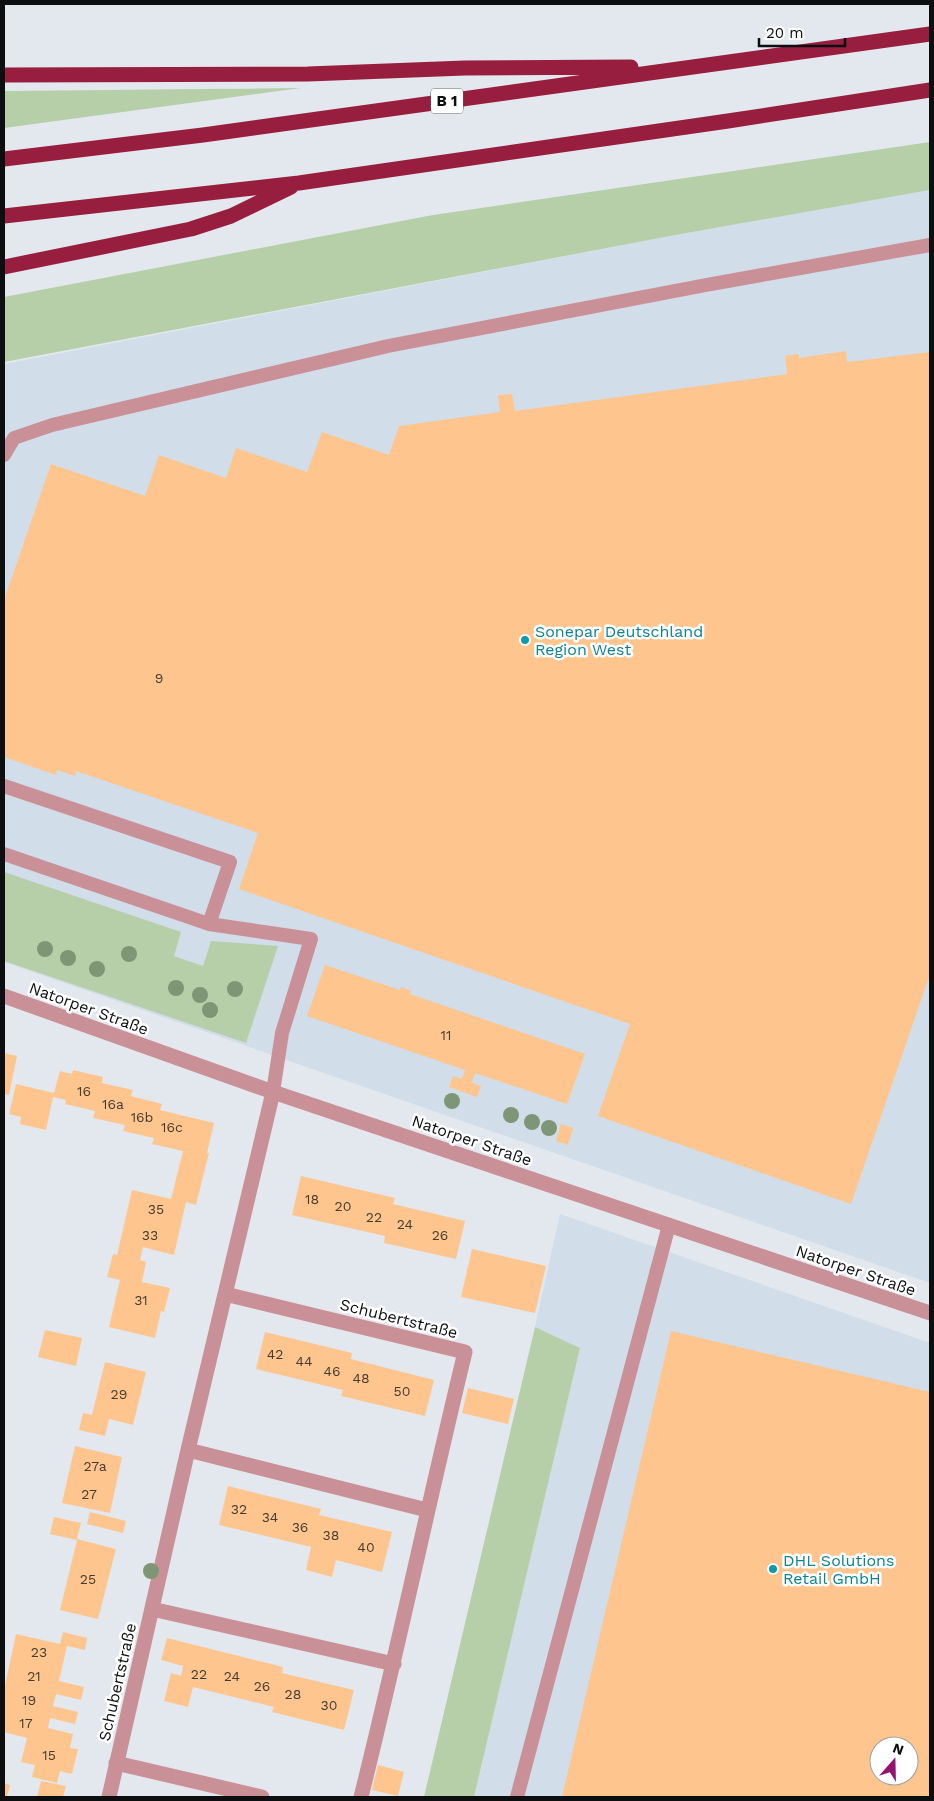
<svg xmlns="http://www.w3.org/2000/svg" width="934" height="1801" viewBox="0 0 934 1801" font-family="'Work Sans',sans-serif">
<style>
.built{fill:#d1dde8;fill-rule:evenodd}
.green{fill:#b6cfa9}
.building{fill:#fec68e;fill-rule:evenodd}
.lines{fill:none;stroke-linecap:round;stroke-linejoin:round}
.lane{stroke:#c99097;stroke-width:14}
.street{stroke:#c99097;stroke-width:15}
.highway{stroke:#971e3f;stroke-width:15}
.tree{fill:#7e9675}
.culture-dot{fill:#0f9aa8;stroke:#fff;stroke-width:2}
.labels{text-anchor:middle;stroke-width:5;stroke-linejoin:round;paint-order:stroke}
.number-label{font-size:14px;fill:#483c30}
.shield{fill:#fff;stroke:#555658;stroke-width:1}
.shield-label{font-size:15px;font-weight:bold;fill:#0c0e10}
.culture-label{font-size:16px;fill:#0d838f;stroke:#fff;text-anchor:start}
.street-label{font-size:16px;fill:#0c0e10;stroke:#fff}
</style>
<rect width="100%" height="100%" fill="#e2e8ed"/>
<path class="built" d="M 930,190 L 930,1283 L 4,962 L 4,364 L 681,234 Z
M 560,1214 L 930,1343 L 930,1797 L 474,1797 L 580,1348 L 535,1327 ZM 879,1746 L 909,1746 L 909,1776 L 879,1776 Z"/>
<path class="green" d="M 301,88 L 4,128 L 4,91 Z
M 930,142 L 930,190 L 681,234 L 4,362 L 4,297 L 433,215 Z
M 4,872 L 181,932 L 174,956 L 203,966 L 211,941 L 278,946 L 246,1043 L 4,961 Z
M 535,1327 L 580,1348 L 474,1797 L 424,1797 Z"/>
<path class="building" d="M 846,351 L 847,362 L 930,352 L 930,974 L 851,1204 L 598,1116 L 630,1024 L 239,889 L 258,833 L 76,771 L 75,776 L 57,770 L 56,775 L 4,757 L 4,600 L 51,464 L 145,496 L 159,455 L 226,478 L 236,448 L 307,472 L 322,432 L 389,455 L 399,426 L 500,412 L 498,395 L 512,394 L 515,411 L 787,374 L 785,356 L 799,354 L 799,358 Z
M 325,965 L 400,990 L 401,987 L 411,991 L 410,994 L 585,1054 L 567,1104 L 475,1073 L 472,1083 L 481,1086 L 477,1097 L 449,1087 L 453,1076 L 462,1079 L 465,1070 L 307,1016 Z
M 4,1053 L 17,1056 L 9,1095 L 4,1094 Z
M 73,1070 L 103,1077 L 102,1083 L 133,1090 L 131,1096 L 162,1104 L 160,1110 L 214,1123 L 207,1153 L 209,1153 L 196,1205 L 186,1202 L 174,1255 L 143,1247 L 140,1260 L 146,1262 L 142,1282 L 170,1288 L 164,1312 L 161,1311 L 155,1338 L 109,1327 L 120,1280 L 107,1277 L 113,1254 L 117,1255 L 132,1190 L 171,1199 L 183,1151 L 152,1144 L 154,1138 L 123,1131 L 125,1125 L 93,1118 L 95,1111 L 65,1104 L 66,1100 L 53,1097 L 46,1130 L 20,1124 L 21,1117 L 9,1114 L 16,1084 L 54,1093 L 60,1071 L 72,1074 Z
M 561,1124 L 573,1128 L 568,1145 L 556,1141 Z
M 301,1176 L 395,1198 L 393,1204 L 465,1221 L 456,1259 L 384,1243 L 385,1236 L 292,1215 Z
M 472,1249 L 546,1266 L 535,1313 L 461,1297 Z
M 45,1330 L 82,1338 L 76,1366 L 38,1357 Z
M 671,1331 L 930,1392 L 930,1797 L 562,1797 ZM 879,1746 L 909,1746 L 909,1776 L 879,1776 Z
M 265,1332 L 352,1353 L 351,1359 L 434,1380 L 425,1416 L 341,1396 L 343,1390 L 256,1369 Z
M 105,1362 L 146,1372 L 133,1425 L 109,1419 L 105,1436 L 79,1430 L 83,1413 L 92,1415 Z
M 468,1388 L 514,1399 L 508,1424 L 462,1413 Z
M 75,1446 L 122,1457 L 110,1513 L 62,1503 Z
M 228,1486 L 321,1509 L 319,1515 L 392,1532 L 382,1572 L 336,1560 L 332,1577 L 306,1570 L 311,1547 L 219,1525 Z
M 90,1512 L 126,1521 L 123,1533 L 87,1524 Z
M 54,1517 L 81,1523 L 77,1539 L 116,1549 L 98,1619 L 60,1610 L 77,1540 L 50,1534 Z
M 63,1632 L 87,1638 L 85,1650 L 67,1646 L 59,1681 L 84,1687 L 81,1700 L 56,1694 L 53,1706 L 78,1712 L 75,1724 L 50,1718 L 48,1728 L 73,1734 L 70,1748 L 78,1749 L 72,1774 L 60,1771 L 57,1783 L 32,1777 L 35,1765 L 21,1762 L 27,1738 L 4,1732 L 4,1690 L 16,1634 L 60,1644 Z
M 167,1638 L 283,1667 L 282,1673 L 354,1690 L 344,1730 L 272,1712 L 274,1707 L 193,1687 L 188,1707 L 164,1701 L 171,1673 L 181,1676 L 183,1666 L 161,1660 Z
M 378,1765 L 404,1772 L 398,1796 L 372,1790 Z
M 41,1781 L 66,1786 L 63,1797 L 37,1797 Z
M 4,1783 L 10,1785 L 7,1797 L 4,1797 Z"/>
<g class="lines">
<path class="lane" d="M 4,455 L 14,438 L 52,425 L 388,346 L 706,285 L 930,245
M 4,786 L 230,862 L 209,924 L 4,854
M 209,924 L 311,939 L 282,1033 L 273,1092
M 517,1797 L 669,1225"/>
<path class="street" d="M 4,996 L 273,1092 L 930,1313
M 225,1294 L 465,1352 C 429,1500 398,1649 361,1797
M 188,1450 L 427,1510
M 152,1609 L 394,1664
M 116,1763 L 262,1797
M 109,1797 L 188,1450 L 273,1092"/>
<path class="highway" d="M 4,75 L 308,74 L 465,68 L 631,67
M 4,159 L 203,135 L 930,34
M 4,216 L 299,183 L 728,121 L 930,90
M 4,267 L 191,229 L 231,216 L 291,187"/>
</g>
<g class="tree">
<circle cx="45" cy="949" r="8"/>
<circle cx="129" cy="954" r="8"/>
<circle cx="68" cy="958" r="8"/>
<circle cx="97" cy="969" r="8"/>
<circle cx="176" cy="988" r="8"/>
<circle cx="235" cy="989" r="8"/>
<circle cx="200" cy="995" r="8"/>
<circle cx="210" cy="1010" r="8"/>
<circle cx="452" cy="1101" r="8"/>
<circle cx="511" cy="1115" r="8"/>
<circle cx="532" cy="1122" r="8"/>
<circle cx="549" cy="1128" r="8"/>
<circle cx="151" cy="1571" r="8"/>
</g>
<g class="culture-dot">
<circle cx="525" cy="640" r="5"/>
<circle cx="773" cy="1569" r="5"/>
</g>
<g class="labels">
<g class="number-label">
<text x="159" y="683">9</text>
<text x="446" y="1040">11</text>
<text x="84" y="1096">16</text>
<text x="113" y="1109">16a</text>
<text x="142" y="1122">16b</text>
<text x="172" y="1132">16c</text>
<text x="312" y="1204">18</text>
<text x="343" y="1211">20</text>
<text x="156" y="1214">35</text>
<text x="374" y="1222">22</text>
<text x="405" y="1229">24</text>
<text x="150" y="1240">33</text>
<text x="440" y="1240">26</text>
<text x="141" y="1305">31</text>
<text x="275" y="1359">42</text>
<text x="304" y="1366">44</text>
<text x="332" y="1376">46</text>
<text x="361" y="1383">48</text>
<text x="402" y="1396">50</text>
<text x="119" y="1399">29</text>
<text x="95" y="1471">27a</text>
<text x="89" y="1499">27</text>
<text x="239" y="1514">32</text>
<text x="270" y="1522">34</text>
<text x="300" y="1532">36</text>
<text x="331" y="1540">38</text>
<text x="366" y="1552">40</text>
<text x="88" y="1584">25</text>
<text x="39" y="1657">23</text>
<text x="199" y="1679">22</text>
<text x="34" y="1681">21</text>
<text x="232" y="1681">24</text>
<text x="262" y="1691">26</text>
<text x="293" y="1699">28</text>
<text x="29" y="1705">19</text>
<text x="329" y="1710">30</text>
<text x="26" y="1728">17</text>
<text x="49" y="1760">15</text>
</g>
<rect class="shield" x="431" y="88.5" width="32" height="25" rx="4"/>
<g class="shield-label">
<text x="447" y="106">B 1</text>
</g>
<g class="culture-label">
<text x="535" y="637">Sonepar Deutschland<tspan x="535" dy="18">Region West</tspan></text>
<text x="783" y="1566">DHL Solutions<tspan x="783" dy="18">Retail GmbH</tspan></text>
</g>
<g class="street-label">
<text transform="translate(89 1008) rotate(20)" y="6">Natorper Straße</text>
<text transform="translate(472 1140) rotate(19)" y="6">Natorper Straße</text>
<text transform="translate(856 1270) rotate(19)" y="6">Natorper Straße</text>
<text transform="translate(399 1318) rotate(14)" y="6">Schubertstraße</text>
<text transform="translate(117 1682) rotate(-77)" y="6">Schubertstraße</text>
</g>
</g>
<rect width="934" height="1801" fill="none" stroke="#0c0e10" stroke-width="10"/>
<g transform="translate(894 1761) rotate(20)"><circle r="24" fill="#ffffff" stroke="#9e9f9f"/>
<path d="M0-4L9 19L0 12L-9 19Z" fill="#911471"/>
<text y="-8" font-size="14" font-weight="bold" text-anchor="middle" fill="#0c0e10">N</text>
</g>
<path d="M759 38v8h86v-8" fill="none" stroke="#0c0e10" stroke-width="2.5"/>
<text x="766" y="38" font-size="15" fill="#0c0e10" stroke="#ffffff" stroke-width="4" paint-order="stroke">20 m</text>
</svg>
